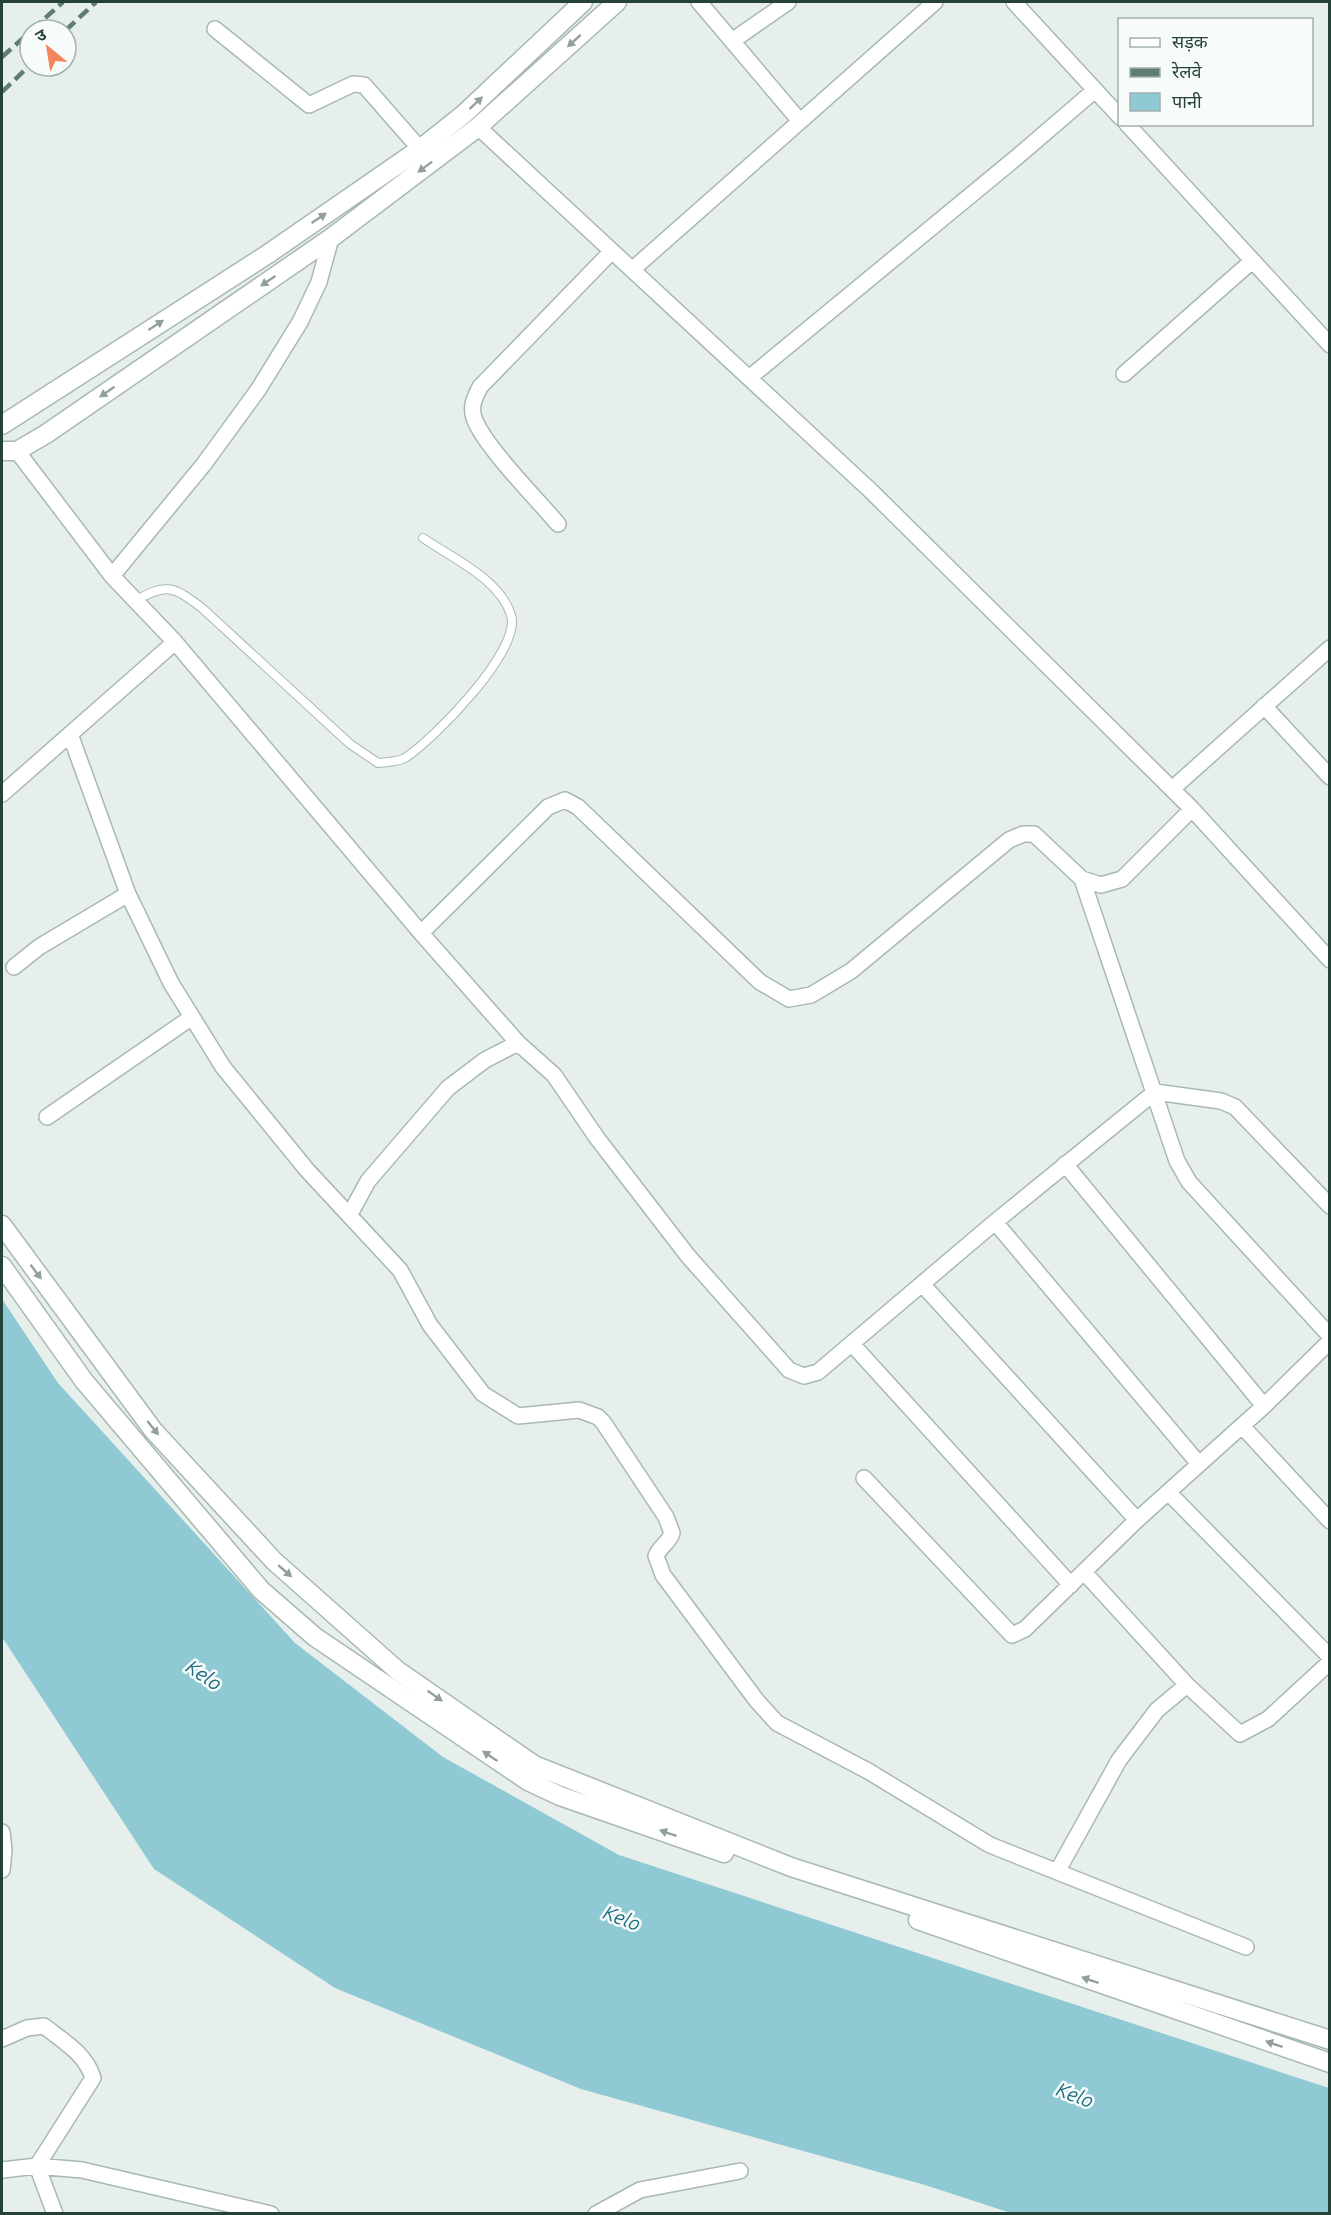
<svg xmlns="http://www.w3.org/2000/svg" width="1331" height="2215" viewBox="0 0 1331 2215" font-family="Ubuntu,'Noto Sans Devanagari',sans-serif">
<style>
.water{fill:#8ec9d4}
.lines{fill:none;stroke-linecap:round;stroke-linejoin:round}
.service-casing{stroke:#a8b8b2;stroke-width:10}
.minor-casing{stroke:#a8b8b2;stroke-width:18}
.tertiary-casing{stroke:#a8b8b2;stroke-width:21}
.service{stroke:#fff;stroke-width:8}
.minor{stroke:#fff;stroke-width:15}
.tertiary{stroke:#fff;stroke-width:18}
.rail{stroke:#5f7d75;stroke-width:4.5;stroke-dasharray:12 6;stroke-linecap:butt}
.oneway{fill:#92a09c}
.labels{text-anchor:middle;stroke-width:5;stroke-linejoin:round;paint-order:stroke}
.water-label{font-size:20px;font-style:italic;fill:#1c6f80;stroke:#f7fbf9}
</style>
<rect width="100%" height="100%" fill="#e6efeb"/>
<path class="water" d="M 2,1299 L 58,1383 L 295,1643 L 443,1757 L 619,1855 L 1329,2088 L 1329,2213 L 1011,2213 L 925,2185 L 581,2089 L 335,1988 L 154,1869 L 2,1637 Z"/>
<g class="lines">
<defs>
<path id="service" d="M 135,601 C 167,582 174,587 202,608 L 350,744 L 378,763 C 386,762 398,762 405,758 C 434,739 522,650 511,615 C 500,579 452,558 423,538"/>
<path id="minor" d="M 699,2 L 799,120
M 1014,2 L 1120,117
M 215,29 L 309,105 L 353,84 L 364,85 L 420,149
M 732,41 L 788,2
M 1127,124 L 1330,345
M 478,127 L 871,491 L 1192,809 L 1330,960
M 633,269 L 935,2
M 1124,374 L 1252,261
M 749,378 L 1017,157 L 1095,90
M 17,451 L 112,576 L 175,642 L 421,933 L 518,1043 L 554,1075 L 597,1138 L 688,1256 L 789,1370 L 804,1376 L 818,1372 L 995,1222 L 1155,1092 L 1221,1101 L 1235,1107 L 1330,1206
M 558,524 C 537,499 484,446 474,418 C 470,406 475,397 480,387 L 612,251
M 112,576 L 204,464 L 258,390 L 300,322 L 319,282 L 331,238
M 1264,706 L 1330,777
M 70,734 L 128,894 L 171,983 L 223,1067 L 307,1170 L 400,1270 L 430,1325 L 483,1394 L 518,1416 L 579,1410 L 598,1417 L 603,1422 L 666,1517 L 672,1533 C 669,1543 660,1546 656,1556 L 663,1575 L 757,1701 L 777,1723 L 868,1771 L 990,1845 L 1246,1947
M 1172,789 L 1330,648
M 2,794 L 175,642
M 1082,879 L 1177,1161 L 1189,1182 L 1330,1336
M 421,933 L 548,807 L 565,800 L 578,807 L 760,982 L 789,999 L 811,995 L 851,971 L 1009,840 L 1023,834 L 1034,834 L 1082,879 L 1101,885 L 1122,879 L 1192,809
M 14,967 L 39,947 L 128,894
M 47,1117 L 192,1017
M 1065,1164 L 1264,1406
M 350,1214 L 368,1181 L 448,1088 L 485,1060 L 518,1043
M 995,1222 L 1199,1464
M 922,1284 L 1137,1520
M 852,1344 L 1071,1585
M 1242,1426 L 1330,1521
M 864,1478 L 1012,1635 L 1025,1629 L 1137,1520 L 1264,1406 L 1330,1341
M 1168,1492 L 1330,1657
M 1084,1572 L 1187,1685 L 1240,1734 L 1268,1719 L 1330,1662
M 2,1832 L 4,1850 L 2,1870
M 1057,1872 L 1119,1760 L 1157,1710 L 1187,1685
M 2,2039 L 27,2028 L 44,2026 C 63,2041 86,2054 93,2078 L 37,2166 L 55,2214
M 2,2170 L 37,2166 L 82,2170 L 271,2214
M 596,2214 L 640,2190 L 740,2171"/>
<path id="tertiary" d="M 2,425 L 268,254 L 420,149 L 464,114 L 583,2
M 2,451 L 17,451 L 46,434 L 331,238 L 478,127 L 617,2
M 2,1225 L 153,1430 L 274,1561 L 398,1671 L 534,1765 L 791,1867 L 1330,2040
M 2,1266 L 84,1381 L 261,1590 L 315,1637 L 528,1781 L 560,1796 L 724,1853
M 918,1920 L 1330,2063"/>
</defs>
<use href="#service" class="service-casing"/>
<use href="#minor" class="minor-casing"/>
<use href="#tertiary" class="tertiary-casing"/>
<use href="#service" class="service"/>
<use href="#minor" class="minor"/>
<use href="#tertiary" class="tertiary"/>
<path class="rail" d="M 32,30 L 63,2
M 66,30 L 96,2
M 2,57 L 30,32
M 2,92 L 30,65"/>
</g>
<defs><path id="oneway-solid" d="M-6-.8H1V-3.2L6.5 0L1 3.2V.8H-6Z" transform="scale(1.5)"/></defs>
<g class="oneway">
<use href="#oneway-solid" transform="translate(574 41) rotate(138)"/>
<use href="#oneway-solid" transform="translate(476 103) rotate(-43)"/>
<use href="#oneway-solid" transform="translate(425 167) rotate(143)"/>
<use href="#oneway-solid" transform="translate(319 218) rotate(-34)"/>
<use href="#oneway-solid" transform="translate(268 281) rotate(146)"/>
<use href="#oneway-solid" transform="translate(156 325) rotate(-33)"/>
<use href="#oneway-solid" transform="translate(107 392) rotate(145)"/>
<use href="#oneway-solid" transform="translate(36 1272) rotate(53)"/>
<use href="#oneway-solid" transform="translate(153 1428) rotate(51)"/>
<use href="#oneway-solid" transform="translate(285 1571) rotate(41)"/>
<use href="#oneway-solid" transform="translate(435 1696) rotate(35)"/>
<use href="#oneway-solid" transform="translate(490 1756) rotate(-146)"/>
<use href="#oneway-solid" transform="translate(668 1833) rotate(-161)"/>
<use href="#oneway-solid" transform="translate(1090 1980) rotate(-161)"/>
<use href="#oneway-solid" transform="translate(1274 2044) rotate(-161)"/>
</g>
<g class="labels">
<g class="water-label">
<text transform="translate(204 1675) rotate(34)" y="7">Kelo</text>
<text transform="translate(622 1918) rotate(21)" y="7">Kelo</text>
<text transform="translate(1075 2095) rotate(21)" y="7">Kelo</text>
</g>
</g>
<rect width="1331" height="2215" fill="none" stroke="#24423a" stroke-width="6"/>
<rect x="1118" y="18" width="195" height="108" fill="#f7fbf9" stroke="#a3b1ad" stroke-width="1.5"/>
<rect x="1130" y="38" width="30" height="9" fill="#ffffff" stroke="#a3b1ad" stroke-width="1.5"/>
<text x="1172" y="48" font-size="18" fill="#24423a">सड़क</text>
<rect x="1130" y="68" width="30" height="9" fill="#5f7d75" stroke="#a3b1ad" stroke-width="1.5"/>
<text x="1172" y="78" font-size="18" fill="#24423a">रेलवे</text>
<rect x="1130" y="93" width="30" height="18" fill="#8ec9d4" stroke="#a3b1ad" stroke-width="1.5"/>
<text x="1172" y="108" font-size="18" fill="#24423a">पानी</text>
<g transform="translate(48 48) rotate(330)"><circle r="28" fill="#f7fbf9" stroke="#a3b1ad" stroke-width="1.5"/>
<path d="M0-4.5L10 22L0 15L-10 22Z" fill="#f4845f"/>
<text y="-9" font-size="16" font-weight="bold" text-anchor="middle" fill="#24423a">उ</text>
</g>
</svg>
